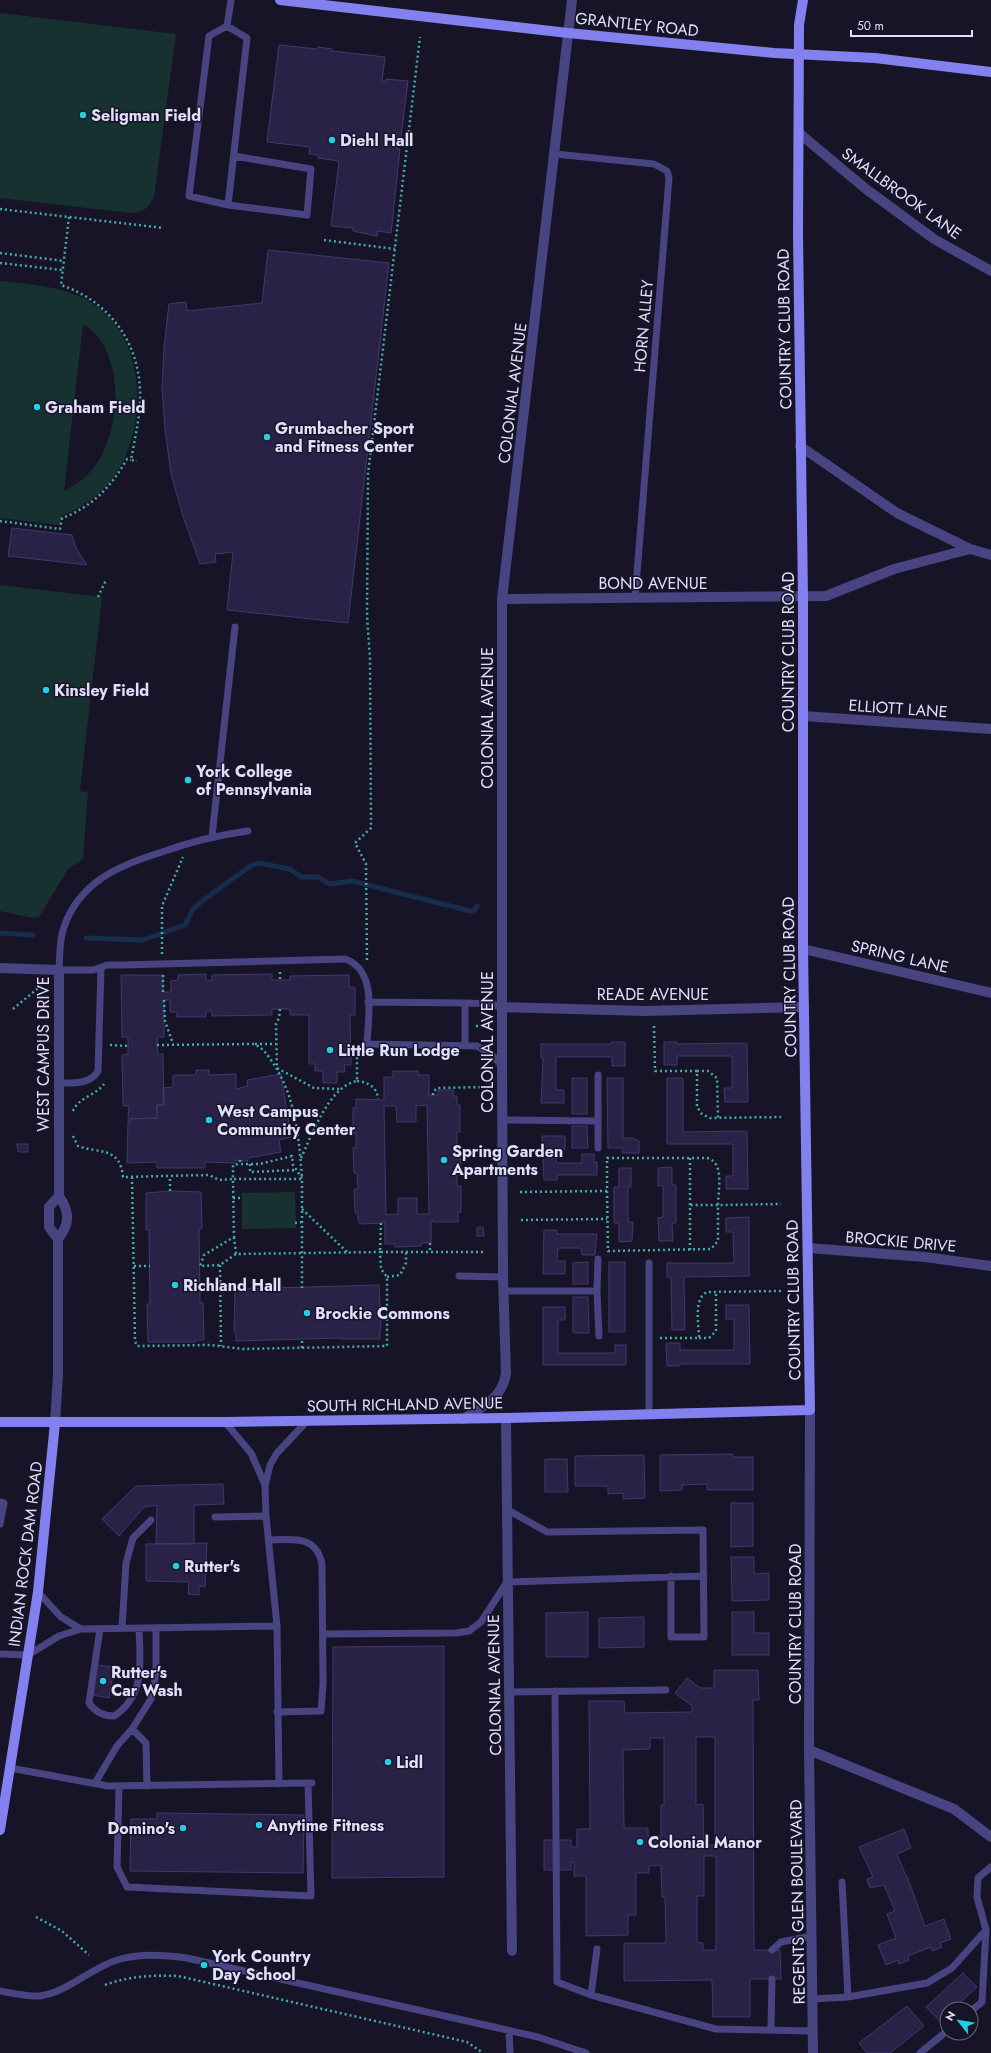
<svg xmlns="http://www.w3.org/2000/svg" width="991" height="2053" viewBox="0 0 991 2053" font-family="Jost,sans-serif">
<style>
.green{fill:#173130;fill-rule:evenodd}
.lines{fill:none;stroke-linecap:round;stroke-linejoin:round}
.stream{stroke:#182c4c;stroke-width:5}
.building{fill:#292246;stroke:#42376f;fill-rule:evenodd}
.path{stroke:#40ada7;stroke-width:2.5;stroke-dasharray:2 3;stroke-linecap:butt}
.lane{stroke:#474481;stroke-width:7}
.street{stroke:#474481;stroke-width:10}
.secondary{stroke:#8381ef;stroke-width:10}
.poi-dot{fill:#21d0e4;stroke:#171428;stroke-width:1.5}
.labels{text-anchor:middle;stroke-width:3;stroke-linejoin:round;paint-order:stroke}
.street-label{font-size:16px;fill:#e1defb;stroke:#171428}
.poi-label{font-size:16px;font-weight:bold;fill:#e1defb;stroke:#171428;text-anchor:start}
</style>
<rect width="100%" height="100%" fill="#171428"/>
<path class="green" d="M 0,13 L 176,34 L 154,197 C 148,208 144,212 131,213 L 0,198 Z
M 0,281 C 35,285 69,286 98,307 C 149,345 148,439 108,484 C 95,499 79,509 61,516 L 60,525 L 0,518 ZM 83,324 C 126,349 122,430 95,466 C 87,477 76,485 64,491 Z
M 0,585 L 102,597 L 80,791 L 88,792 L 83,859 L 68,869 L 39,917 L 33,918 L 0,911 Z
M 295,1192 L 296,1228 L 242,1229 L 242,1193 Z"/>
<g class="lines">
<path class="stream" d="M 0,933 L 33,935
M 86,938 L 143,940 L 185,925 L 193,909 L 206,898 L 249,867 L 258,863 L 290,869 L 301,877 L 318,877 L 330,884 L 352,881 L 470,911 L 474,911 L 477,906"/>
</g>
<path class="building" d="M 279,45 L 317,49 L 318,47 L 332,49 L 332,51 L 385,57 L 382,81 L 386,81 L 386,79 L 408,81 L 401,137 L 397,137 L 396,148 L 400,149 L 391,233 L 378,231 L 377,236 L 353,231 L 353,228 L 331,226 L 339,161 L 318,158 L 318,155 L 309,154 L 310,147 L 267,142 Z
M 268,250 L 389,263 L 348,623 L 227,610 L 233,552 L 215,554 L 216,562 L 200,564 L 183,516 L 171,474 L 165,429 L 162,388 L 164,347 L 169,304 L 186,302 L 187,311 L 262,303 Z
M 12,528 L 72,535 L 76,548 L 87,565 L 8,556 Z
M 206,974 L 206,981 L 212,980 L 212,975 L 272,974 L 272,980 L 290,980 L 290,976 L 349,975 L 349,987 L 355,987 L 355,1015 L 350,1015 L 351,1065 L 344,1065 L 345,1072 L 337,1072 L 337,1083 L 323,1083 L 323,1071 L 315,1071 L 315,1064 L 309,1064 L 309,1015 L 290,1015 L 290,1009 L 272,1009 L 272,1015 L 212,1016 L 212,1011 L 206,1011 L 206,1017 L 177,1017 L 177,1012 L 170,1012 L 170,1000 L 164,1000 L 164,1037 L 158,1037 L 157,1045 L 158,1054 L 163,1054 L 164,1105 L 157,1105 L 157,1118 L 128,1119 L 129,1106 L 123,1106 L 122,1055 L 128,1054 L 128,1037 L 122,1037 L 121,975 L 163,975 L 163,992 L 171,992 L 171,981 L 178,980 L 178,975 Z
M 611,1042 L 625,1042 L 625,1066 L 612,1066 L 612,1057 L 556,1057 L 556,1090 L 564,1090 L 564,1103 L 541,1103 L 543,1058 L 541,1058 L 541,1044 L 611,1044 Z
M 664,1042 L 677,1042 L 677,1044 L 747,1043 L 748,1102 L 725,1102 L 724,1088 L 732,1088 L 732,1056 L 677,1056 L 677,1065 L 664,1065 Z
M 196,1070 L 209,1070 L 209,1075 L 236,1074 L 236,1089 L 248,1086 L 247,1080 L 281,1074 L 291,1137 L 279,1140 L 281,1152 L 248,1158 L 248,1161 L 235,1160 L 235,1163 L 205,1162 L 205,1168 L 157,1168 L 157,1162 L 127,1163 L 128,1121 L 130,1121 L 130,1119 L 157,1118 L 157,1105 L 164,1105 L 163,1088 L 173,1087 L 173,1075 L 196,1075 Z
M 393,1071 L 418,1071 L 418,1075 L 429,1075 L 429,1097 L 430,1095 L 438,1095 L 438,1090 L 453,1090 L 453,1096 L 457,1096 L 457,1105 L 460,1105 L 460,1132 L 457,1132 L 457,1146 L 460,1146 L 461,1172 L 457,1172 L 457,1186 L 461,1186 L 461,1212 L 458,1212 L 458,1222 L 433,1222 L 433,1220 L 431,1220 L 431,1243 L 421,1243 L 421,1246 L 395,1247 L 395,1244 L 385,1244 L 385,1221 L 383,1221 L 383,1223 L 362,1224 L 358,1222 L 358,1213 L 355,1213 L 354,1189 L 358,1189 L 357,1173 L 354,1173 L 353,1148 L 356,1148 L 356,1133 L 353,1133 L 353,1108 L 356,1108 L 356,1099 L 384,1100 L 384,1077 L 393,1077 ZM 427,1105 L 429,1214 L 417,1214 L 417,1198 L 398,1198 L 398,1214 L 386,1215 L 384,1106 L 396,1106 L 397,1122 L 416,1122 L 416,1106 Z
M 572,1078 L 587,1078 L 587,1114 L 572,1114 Z
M 607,1078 L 623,1078 L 623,1138 L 633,1138 L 639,1141 L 639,1153 L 622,1153 L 623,1148 L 608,1148 Z
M 667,1078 L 683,1078 L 683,1132 L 747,1131 L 748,1189 L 726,1189 L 726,1176 L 733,1176 L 733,1144 L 667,1144 Z
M 572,1126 L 587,1126 L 588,1148 L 572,1148 Z
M 542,1136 L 565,1136 L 565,1149 L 556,1149 L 556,1163 L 582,1163 L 582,1154 L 594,1154 L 594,1162 L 597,1162 L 597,1175 L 557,1175 L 557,1180 L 544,1180 Z
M 17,1144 L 28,1144 L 28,1152 L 18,1152 Z
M 672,1167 L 672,1185 L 676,1185 L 676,1223 L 672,1223 L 673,1241 L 659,1241 L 658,1218 L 663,1217 L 663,1186 L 658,1186 L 658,1168 Z
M 619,1168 L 631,1168 L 631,1187 L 628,1187 L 628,1222 L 633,1222 L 632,1241 L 619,1242 L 619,1223 L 614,1223 L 614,1187 L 619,1187 Z
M 170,1191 L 201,1192 L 202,1229 L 199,1229 L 200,1303 L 203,1303 L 204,1340 L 195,1340 L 195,1342 L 148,1342 L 147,1304 L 150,1304 L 149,1230 L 146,1230 L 146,1193 Z
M 749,1217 L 749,1276 L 684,1277 L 685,1330 L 672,1330 L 671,1277 L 667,1277 L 667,1263 L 734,1263 L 733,1232 L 726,1232 L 726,1218 Z
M 477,1227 L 483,1227 L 484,1236 L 477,1236 Z
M 544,1230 L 557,1230 L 557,1234 L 597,1234 L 595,1255 L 582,1255 L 581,1248 L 558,1248 L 557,1261 L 565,1261 L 565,1274 L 543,1274 Z
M 588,1262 L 588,1284 L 573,1284 L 573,1263 Z
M 609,1262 L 625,1262 L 625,1332 L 609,1332 Z
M 379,1285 L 381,1329 L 380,1329 L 380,1339 L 341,1339 L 341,1338 L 236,1341 L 236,1332 L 234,1332 L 235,1289 Z
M 573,1297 L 588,1297 L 589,1333 L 573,1333 Z
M 726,1305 L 749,1305 L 750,1364 L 680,1364 L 679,1366 L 667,1366 L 666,1343 L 680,1343 L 680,1350 L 734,1350 L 734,1319 L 726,1319 Z
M 543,1307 L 565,1307 L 565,1320 L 558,1320 L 558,1353 L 615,1353 L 615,1345 L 626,1345 L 626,1365 L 543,1365 Z
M 733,1454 L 733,1457 L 753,1457 L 753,1490 L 707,1490 L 707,1484 L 682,1485 L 682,1490 L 660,1491 L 660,1455 Z
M 644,1455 L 645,1498 L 623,1499 L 623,1493 L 608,1494 L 608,1486 L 575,1486 L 575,1456 Z
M 545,1459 L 567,1459 L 568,1492 L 545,1492 Z
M 223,1484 L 224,1504 L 194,1505 L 194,1544 L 156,1544 L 157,1505 L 144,1507 L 119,1536 L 102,1519 L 136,1486 Z
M 731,1503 L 753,1503 L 753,1546 L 731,1547 Z
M 207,1543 L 205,1587 L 199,1586 L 199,1595 L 188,1594 L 189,1582 L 146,1581 L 146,1544 Z
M 731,1557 L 754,1557 L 754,1574 L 769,1573 L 769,1600 L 732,1601 Z
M 588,1612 L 588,1657 L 546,1657 L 546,1613 Z
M 732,1612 L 754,1612 L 754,1633 L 769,1633 L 769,1655 L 732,1655 Z
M 644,1617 L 644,1647 L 599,1648 L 599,1618 Z
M 444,1646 L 444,1877 L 332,1878 L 333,1647 Z
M 96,1665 L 114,1667 L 109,1698 L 92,1695 Z
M 714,1670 L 758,1670 L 759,1700 L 753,1700 L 754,1950 L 780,1950 L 781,1979 L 750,1979 L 750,2017 L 713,2017 L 712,1980 L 624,1981 L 624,1943 L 666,1943 L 665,1897 L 662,1897 L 661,1865 L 649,1866 L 649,1873 L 636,1873 L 636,1915 L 628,1915 L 628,1935 L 586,1936 L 586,1876 L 574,1876 L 574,1862 L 571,1862 L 571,1870 L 544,1870 L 544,1840 L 571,1840 L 571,1847 L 577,1847 L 577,1829 L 590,1829 L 589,1701 L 624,1701 L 625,1713 L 692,1712 L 692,1706 L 675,1693 L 687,1678 L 700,1688 L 714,1688 ZM 696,1737 L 715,1737 L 715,1845 L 704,1845 L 703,1804 L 696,1805 ZM 650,1738 L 664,1738 L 664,1805 L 661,1805 L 661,1836 L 648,1836 L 648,1828 L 624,1828 L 623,1750 L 650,1749 ZM 704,1856 L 716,1856 L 716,1950 L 703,1950 L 703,1943 L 697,1942 L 697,1896 L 704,1896 Z
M 157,1813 L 304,1815 L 303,1873 L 130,1871 L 131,1819 L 157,1819 Z
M 904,1829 L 911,1848 L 897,1854 L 906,1876 L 907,1876 L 925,1926 L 944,1919 L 951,1939 L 940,1943 L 942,1947 L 932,1951 L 931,1947 L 908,1956 L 909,1960 L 899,1964 L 898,1960 L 886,1965 L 878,1945 L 896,1938 L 887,1914 L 895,1911 L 884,1885 L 870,1888 L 867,1879 L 873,1877 L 859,1847 Z
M 963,1973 L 977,1987 L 953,2009 L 947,2009 L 947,2014 L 940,2021 L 926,2007 Z
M 907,2006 L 924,2026 L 890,2053 L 867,2053 L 859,2043 Z"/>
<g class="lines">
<path class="path" d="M 0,209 L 164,228
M 69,217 L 61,285 C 108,301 138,340 140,390 C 141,414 135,437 131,460 L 137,461
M 324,240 L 395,249
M 0,253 L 64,261
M 0,263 L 62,270
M 0,521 L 60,529 L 62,518 C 92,507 111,487 127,459 L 131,460
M 98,597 L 106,580
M 162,954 L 162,906 L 183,857
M 367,960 L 366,864 L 355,843 L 371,828 L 370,658 L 367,616 L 368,474 L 420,37
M 280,972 L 280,980
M 163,975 L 163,992
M 164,1000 L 165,1021 L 173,1044
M 13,1009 L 43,984
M 280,1009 L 279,1018 L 276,1024 L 277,1068 L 314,1088 L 340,1089
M 476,1026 L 491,1026
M 654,1026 L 655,1071 L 697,1071 L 697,1107 L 702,1114 L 710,1118 L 781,1117
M 255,1044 L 276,1044
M 110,1045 L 128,1046
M 157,1045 L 253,1044 C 262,1047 266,1053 271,1060 C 296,1096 299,1137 302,1179
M 697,1071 L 708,1071 L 717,1078 L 718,1118
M 357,1081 C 368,1082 377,1087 378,1099
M 433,1095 L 433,1092 L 437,1088 L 485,1087
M 73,1111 C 78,1098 96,1095 104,1084
M 73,1136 L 78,1146 C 99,1154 120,1146 123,1177 L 209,1175 L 219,1180 L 233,1179 L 233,1165 L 240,1164
M 301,1158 C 312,1135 329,1086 357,1081 L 357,1050
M 240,1160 L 240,1164 L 260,1164 L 292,1156 L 293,1165 L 302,1178
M 250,1164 L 250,1172 L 296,1170
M 132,1177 L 135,1341 L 137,1346 L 211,1345 L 243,1349 L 387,1346 L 387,1277 L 381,1269 L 380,1252 L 236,1254 L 220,1265 L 200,1266 L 204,1255 L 234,1237 L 233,1179 L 302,1179 C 302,1215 302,1252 302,1288
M 170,1191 L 170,1176
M 607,1191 L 608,1251 L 711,1249 L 718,1241 L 718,1205 L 690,1205
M 520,1192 L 607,1191 L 607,1158 L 707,1158 C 725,1162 718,1191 718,1205 L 781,1204
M 233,1198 L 242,1198
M 302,1209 L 347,1252
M 521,1220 L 607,1219
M 295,1223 L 302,1222
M 381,1223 L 380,1252 L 486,1252
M 234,1237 L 236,1254
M 430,1243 L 430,1252
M 690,1250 L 690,1158
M 220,1265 L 221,1346
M 134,1266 L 150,1266
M 387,1277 L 400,1275 L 406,1263 L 406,1252
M 660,1338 L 699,1338 C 699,1325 693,1299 707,1292 L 782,1291
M 699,1338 L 709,1338 L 716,1331 L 716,1292
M 302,1348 L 302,1339
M 36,1917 L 62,1931 L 89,1955
M 105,1985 C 129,1976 153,1975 178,1976 L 467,2042 L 483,2053"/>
<path class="lane" d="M 227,26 L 247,38 L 228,205 L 189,196 L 209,36 Z
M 227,26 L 231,0
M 555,154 L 654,164 L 667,171 L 669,178 L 635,598
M 228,205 L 307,215 L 311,169 L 234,156
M 248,831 C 218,835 190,842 162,852 C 120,865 80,881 64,927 C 59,940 60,956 59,970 L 93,970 L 107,965 L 122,965 L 345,959 C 378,970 368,1018 367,1044 L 477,1046 L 491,1054 L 502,1066
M 212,836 L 235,627
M 368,1002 L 465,1003 L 465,1046
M 465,1003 L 491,1004 L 502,1007
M 58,1083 C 72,1083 90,1085 98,1071 L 101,968
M 503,1120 L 597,1121
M 598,1148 L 598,1075
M 649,1263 L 649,1414
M 459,1276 L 503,1277
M 504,1291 L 597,1291 L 599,1336
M 597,1291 L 598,1259
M 225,1422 L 251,1453 L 265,1485
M 0,1502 L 4,1503 L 0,1524
M 508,1510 L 547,1532 L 703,1530 L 704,1637 L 671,1637 L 671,1576
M 215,1517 L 266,1516
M 269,1540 C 293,1539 316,1535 322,1564 L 323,1683 L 321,1711 L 277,1712
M 38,1592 L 61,1617 L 81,1629
M 122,1628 L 126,1563 L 133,1538 L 151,1520
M 100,1629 L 89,1703 C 95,1712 103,1716 114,1716 C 146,1695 140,1662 139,1628
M 324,1634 L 456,1633 L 469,1631 L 481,1622 L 507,1582 L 704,1576
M 0,1654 L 28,1655 L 59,1636 L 81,1629 L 277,1626
M 555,1691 L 557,1982 L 591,1995 L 716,2029 L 813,2031
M 509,1692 L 666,1690
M 132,1729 L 146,1743 L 147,1786
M 10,1768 L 108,1786 L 312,1783
M 95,1783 L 117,1746 L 132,1729 L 151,1699 L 156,1673 L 156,1628
M 279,1784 L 277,1626 L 266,1516 L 265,1486 L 270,1465 L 277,1453 L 308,1420
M 119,1786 L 117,1867 L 127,1887 L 311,1896 L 308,1783
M 842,1882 L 848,1997
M 772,1950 L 781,1942 L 812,1936
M 0,1991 C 12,1993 28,1997 40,1996 C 68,1992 91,1968 117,1960 C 140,1953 164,1955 187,1958 L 538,2037 L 586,2053
M 591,1995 L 597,1949
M 813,1999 L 848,1997 L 927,1983 L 952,1968 L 986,1930
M 971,2011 L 982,2002 L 986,1930 L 977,1897 L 978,1878 L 991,1867
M 771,2030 L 772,1979
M 509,2031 L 510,2053
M 920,2053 L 947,2031"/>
<path class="street" d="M 799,133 L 866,189 L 934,239 L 991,271
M 800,446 L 897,513 L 970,549
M 502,599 L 826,596 L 894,569 L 970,549 L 991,555
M 803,716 L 991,729
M 803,949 L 991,993
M 0,968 L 59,970 L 59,1196 C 70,1212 70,1224 58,1239 L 58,1375 L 55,1423
M 502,1007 L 645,1011 L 804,1007
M 58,1239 L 49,1227 L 49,1207 L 59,1196
M 808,1248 L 925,1257 L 991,1266
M 810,1410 L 809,1750 L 813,2053
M 506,1418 L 512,1951
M 463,1419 C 482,1407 503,1398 506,1373 L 503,1277 L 502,1066 L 502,599 L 572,0
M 809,1750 L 954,1809 L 991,1837"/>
<path class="secondary" d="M 280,0 L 568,33 L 774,53 L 875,58 L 991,72
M 0,1422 L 225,1422 L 506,1418 L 810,1410 L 803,949 L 803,598 L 798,234 L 799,25 L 803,0
M 0,1830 L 38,1592 L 55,1423"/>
</g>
<g class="poi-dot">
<circle cx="83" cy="115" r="4"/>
<circle cx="332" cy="140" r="4"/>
<circle cx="37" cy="407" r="4"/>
<circle cx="267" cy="437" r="4"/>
<circle cx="46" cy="690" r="4"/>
<circle cx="188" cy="780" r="4"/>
<circle cx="330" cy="1050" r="4"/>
<circle cx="209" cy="1120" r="4"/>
<circle cx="444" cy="1160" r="4"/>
<circle cx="175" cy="1285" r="4"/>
<circle cx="307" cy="1313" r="4"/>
<circle cx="176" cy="1566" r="4"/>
<circle cx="103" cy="1681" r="4"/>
<circle cx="388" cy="1762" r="4"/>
<circle cx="259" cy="1825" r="4"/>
<circle cx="183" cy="1828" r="4"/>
<circle cx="640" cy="1842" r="4"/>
<circle cx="204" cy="1965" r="4"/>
</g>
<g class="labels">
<g class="street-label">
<text transform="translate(637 24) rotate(6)" y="6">GRANTLEY ROAD</text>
<text transform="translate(902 193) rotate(36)" y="6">SMALLBROOK LANE</text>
<text transform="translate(643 326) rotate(-85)" y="6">HORN ALLEY</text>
<text transform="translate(784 329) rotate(-91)" y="6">COUNTRY CLUB ROAD</text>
<text transform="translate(512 393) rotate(-83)" y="6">COLONIAL AVENUE</text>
<text x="653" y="589">BOND AVENUE</text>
<text transform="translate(788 652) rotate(-90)" y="6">COUNTRY CLUB ROAD</text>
<text transform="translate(898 708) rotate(4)" y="6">ELLIOTT LANE</text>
<text transform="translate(487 718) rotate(-90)" y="6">COLONIAL AVENUE</text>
<text transform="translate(900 956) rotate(13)" y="6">SPRING LANE</text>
<text transform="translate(789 977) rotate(-91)" y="6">COUNTRY CLUB ROAD</text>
<text x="653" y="1000">READE AVENUE</text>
<text transform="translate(487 1042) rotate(-90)" y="6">COLONIAL AVENUE</text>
<text transform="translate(43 1054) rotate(-90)" y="6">WEST CAMPUS DRIVE</text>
<text transform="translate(901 1241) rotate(5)" y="6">BROCKIE DRIVE</text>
<text transform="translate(793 1300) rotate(-91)" y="6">COUNTRY CLUB ROAD</text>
<text transform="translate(405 1404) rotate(-1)" y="6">SOUTH RICHLAND AVENUE</text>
<text transform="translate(25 1554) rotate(-83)" y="6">INDIAN ROCK DAM ROAD</text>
<text transform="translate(795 1624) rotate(-90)" y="6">COUNTRY CLUB ROAD</text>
<text transform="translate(494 1685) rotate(-91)" y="6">COLONIAL AVENUE</text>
<text transform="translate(797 1902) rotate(-91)" y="6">REGENTS GLEN BOULEVARD</text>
</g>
<g class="poi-label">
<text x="91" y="121">Seligman Field</text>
<text x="340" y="146">Diehl Hall</text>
<text x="45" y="413">Graham Field</text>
<text x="275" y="434">Grumbacher Sport<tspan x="275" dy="18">and Fitness Center</tspan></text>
<text x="54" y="696">Kinsley Field</text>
<text x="196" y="777">York College<tspan x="196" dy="18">of Pennsylvania</tspan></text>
<text x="338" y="1056">Little Run Lodge</text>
<text x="217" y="1117">West Campus<tspan x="217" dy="18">Community Center</tspan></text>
<text x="452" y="1157">Spring Garden<tspan x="452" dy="18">Apartments</tspan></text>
<text x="183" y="1291">Richland Hall</text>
<text x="315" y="1319">Brockie Commons</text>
<text x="184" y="1572">Rutter's</text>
<text x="111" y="1678">Rutter's<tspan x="111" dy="18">Car Wash</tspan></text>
<text x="396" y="1768">Lidl</text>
<text x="267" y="1831">Anytime Fitness</text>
<text x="175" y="1834" text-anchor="end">Domino's</text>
<text x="648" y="1848">Colonial Manor</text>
<text x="212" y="1962">York Country<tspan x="212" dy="18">Day School</tspan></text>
</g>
</g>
<g transform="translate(959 2021) rotate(301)"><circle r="19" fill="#171428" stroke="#68657c"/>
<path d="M0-3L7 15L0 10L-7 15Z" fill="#21d0e4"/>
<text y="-6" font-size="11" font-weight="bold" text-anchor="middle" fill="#e1defb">N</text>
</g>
<path d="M851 30v6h121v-6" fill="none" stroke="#e1defb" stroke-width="2"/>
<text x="857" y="30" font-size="12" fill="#e1defb" stroke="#171428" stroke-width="3" paint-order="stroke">50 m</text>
</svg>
